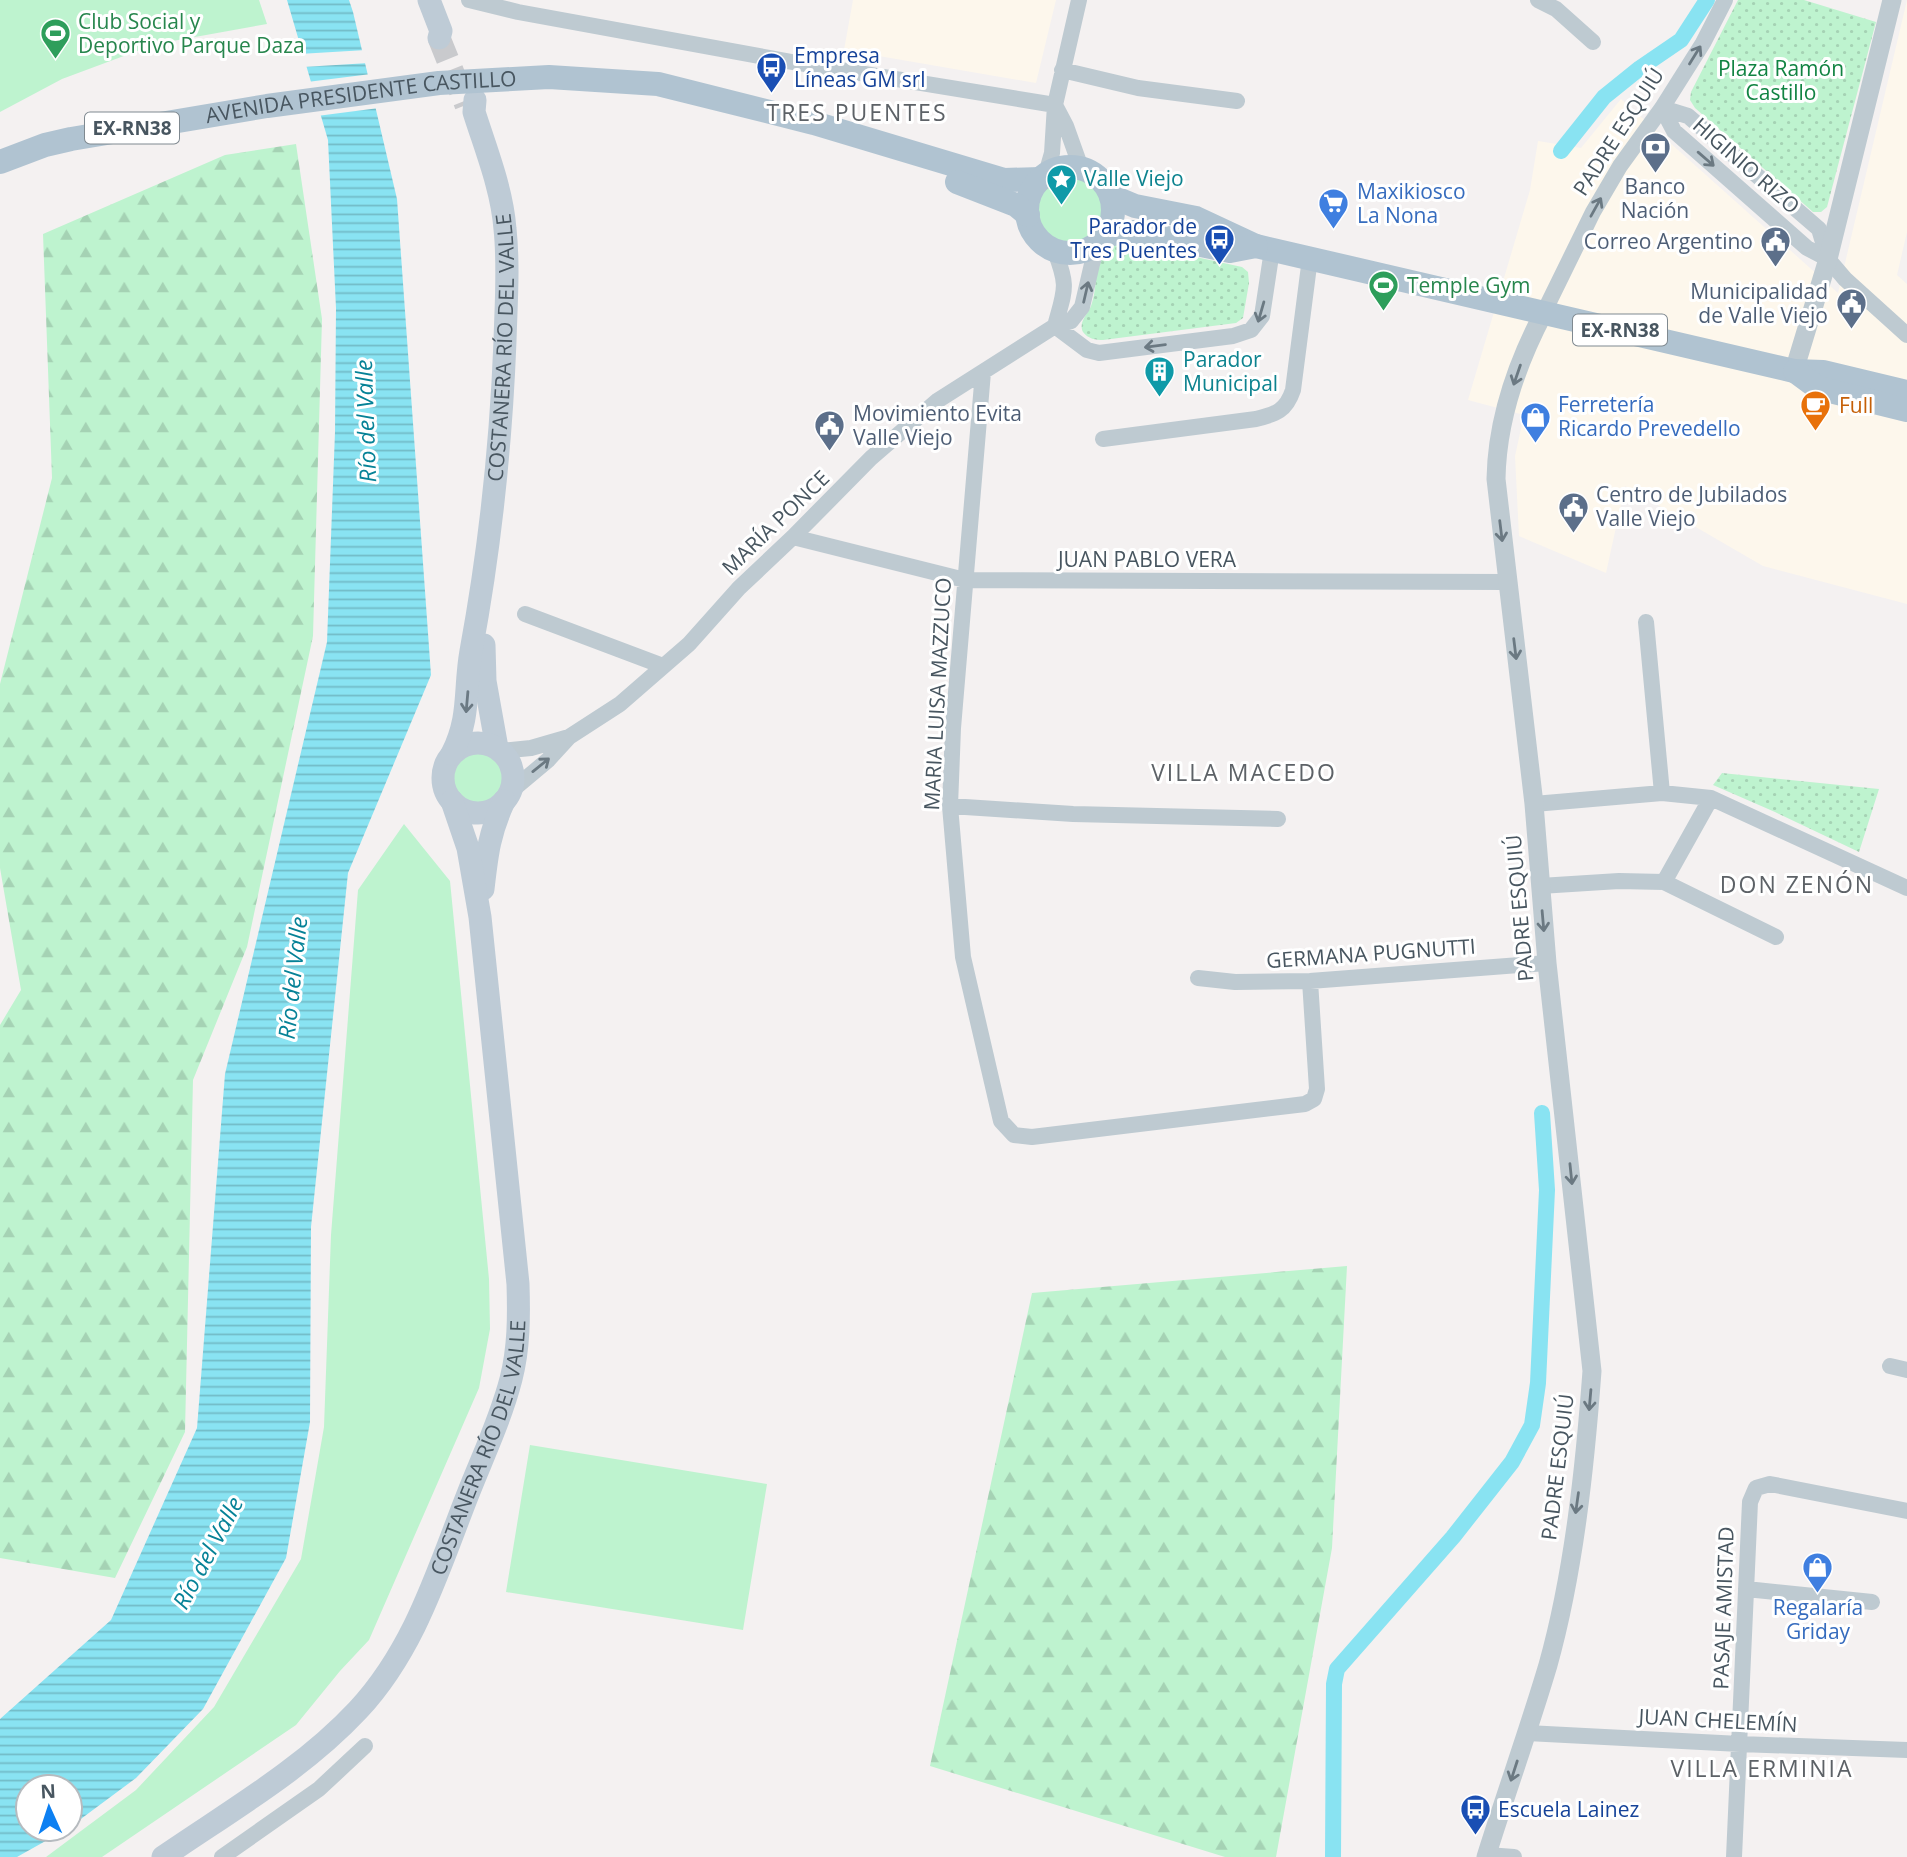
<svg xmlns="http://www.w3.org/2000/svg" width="1907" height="1857" viewBox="0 0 1907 1857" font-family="'Open Sans',sans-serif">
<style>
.commercial{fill:#fdf7ec}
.green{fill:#bef3cf}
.forest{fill:url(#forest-firs)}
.park{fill:url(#park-dots)}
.water{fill:url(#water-rules)}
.pier{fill:#f4f1f1}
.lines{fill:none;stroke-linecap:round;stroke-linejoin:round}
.canal{stroke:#89e3f2;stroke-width:16}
.secondary-tunnel{stroke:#c9cacd;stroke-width:23;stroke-dasharray:23 11;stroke-linecap:butt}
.minor{stroke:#becad1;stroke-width:16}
.tertiary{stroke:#becad1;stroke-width:19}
.secondary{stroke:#becbd6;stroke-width:23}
.primary{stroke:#b0c3d1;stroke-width:24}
.oneway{stroke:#6b7982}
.oneway2{stroke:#6b7983}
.labels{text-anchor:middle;stroke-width:6;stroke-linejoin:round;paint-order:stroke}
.shield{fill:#fff;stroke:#7f8990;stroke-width:2}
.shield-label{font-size:19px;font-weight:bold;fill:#485660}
.leisure-label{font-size:21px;fill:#27864d;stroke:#fff;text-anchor:start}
.transit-label{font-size:21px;fill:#164399;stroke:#fff;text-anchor:start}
.park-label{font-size:21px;fill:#118342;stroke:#fff}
.street-label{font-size:21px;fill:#485660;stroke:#fff}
.culture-label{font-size:21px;fill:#0d838f;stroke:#fff;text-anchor:start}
.service-label{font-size:21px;fill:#4e5e75;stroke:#fff;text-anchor:end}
.shop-label{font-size:21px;fill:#366cbe;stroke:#fff;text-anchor:start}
.food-label{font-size:21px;fill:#c56008;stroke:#fff;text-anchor:start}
.neighbourhood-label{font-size:23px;letter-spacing:2px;fill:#5d6267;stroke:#fff}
.water-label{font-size:23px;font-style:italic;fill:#068297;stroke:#fff}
</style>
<defs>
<pattern id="forest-firs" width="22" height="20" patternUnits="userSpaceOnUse" patternTransform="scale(1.75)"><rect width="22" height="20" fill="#bef3cf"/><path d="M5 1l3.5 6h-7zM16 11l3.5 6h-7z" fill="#a5d2b4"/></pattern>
<pattern id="park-dots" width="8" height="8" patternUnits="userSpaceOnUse" patternTransform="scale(1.75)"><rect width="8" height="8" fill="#bef3cf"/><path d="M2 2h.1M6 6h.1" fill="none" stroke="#a5d2b4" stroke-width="1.8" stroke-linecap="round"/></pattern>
<pattern id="water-rules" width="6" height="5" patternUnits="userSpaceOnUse" patternTransform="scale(1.75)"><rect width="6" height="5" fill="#89e3f2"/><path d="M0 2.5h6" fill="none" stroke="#72bbc7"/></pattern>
</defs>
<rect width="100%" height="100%" fill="#f4f1f1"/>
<path class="commercial" d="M 853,0 L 1056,0 L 1036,83 L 844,50 Z
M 1907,0 L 1907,232 L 1897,275 L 1907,284 L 1907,604 L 1763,566 L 1625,486 L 1606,573 L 1519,536 L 1515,456 L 1524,415 L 1468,400 L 1530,190 L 1538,141 L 1581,148 L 1621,99 L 1838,293 Z"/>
<path class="green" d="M 0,0 L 259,0 L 267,24 L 156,44 L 62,79 L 0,112 Z
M1038 210a32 32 0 1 1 64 0a32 32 0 1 1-64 0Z
M451 778a28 28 0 1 1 56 0a28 28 0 1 1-56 0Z
M 404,824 L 450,881 L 489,1279 L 490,1329 L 479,1388 L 369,1640 L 340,1671 L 296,1725 L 102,1857 L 46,1857 L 136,1790 L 214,1707 L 301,1559 L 324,1427 L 331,1235 L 358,890 Z
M 530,1445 L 767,1484 L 743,1630 L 506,1592 Z"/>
<path class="forest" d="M 296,144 L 322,319 L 313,636 L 247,947 L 193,1080 L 185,1432 L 115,1578 L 0,1558 L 0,1025 L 21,990 L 0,868 L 0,684 L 52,478 L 43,234 L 225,155 Z
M 1347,1266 L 1332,1548 L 1276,1857 L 1225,1857 L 930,1766 L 1032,1293 Z"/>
<path class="park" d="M 1738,0 L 1804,0 L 1876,22 L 1827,207 L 1821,212 L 1813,212 L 1695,108 L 1690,100 L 1691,92 Z
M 1110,242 L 1183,246 L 1196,257 L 1242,267 L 1248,272 L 1249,283 L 1243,318 L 1236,323 L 1103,340 C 1096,340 1088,339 1083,332 C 1078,322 1088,314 1091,306 C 1100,282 1090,264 1110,242 Z
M 1722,773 L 1879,789 L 1859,852 L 1775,812 L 1713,785 Z"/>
<path class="water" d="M 287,0 L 349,0 L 353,12 L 397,199 L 431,675 L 348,873 L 311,1227 L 310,1422 L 286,1558 L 203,1709 L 136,1778 L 70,1827 L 70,1787 L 28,1787 L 28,1829 L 67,1829 L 17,1857 L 0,1857 L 0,1719 L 111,1620 L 197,1428 L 225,1074 L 327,642 L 335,432 L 336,308 L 328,140 Z"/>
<path class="pier" d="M 366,50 L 369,63 L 303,67 L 299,54 Z
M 371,74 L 379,108 L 317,116 L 307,82 Z"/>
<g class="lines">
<path class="canal" d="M 1561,151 L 1604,97 L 1640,68 L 1681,40 L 1707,0
M 1333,1857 L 1334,1684 L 1337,1669 L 1453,1537 L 1512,1462 L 1532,1425 L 1538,1383 L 1547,1190 L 1542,1113"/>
<path class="secondary-tunnel" d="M 439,38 L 466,105"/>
<path class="minor" d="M 469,0 L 518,12 L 792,62 L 1055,105
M 1538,0 L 1556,9 L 1593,42
M 1062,70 L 1138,88 L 1237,101
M 1056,107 L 1066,126 L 1081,168
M 1662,108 L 1674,131 L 1807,248 L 1828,259 L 1845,279 L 1907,335
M 1662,108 L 1688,116 L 1819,229 L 1828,259
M 1046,174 L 1052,153 L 1055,105 L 1079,0
M 1054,249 C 1069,287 1065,289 1055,326
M 1544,312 L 1593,212 L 1620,166 L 1662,108 L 1703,43 L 1725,0
M 1055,326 L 1087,350 L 1099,353 L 1233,336 L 1251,330 L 1262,316 L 1272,250
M 983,372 L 953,728 L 950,806 L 963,957 L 1001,1121 L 1014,1135 L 1032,1137 L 1305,1104 L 1314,1099 L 1317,1089 L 1310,981
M 1103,439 L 1256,419 C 1276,414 1286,411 1293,390 L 1310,258
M 793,537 L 965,580 L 1507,582
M 525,614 L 663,666
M 1646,622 L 1662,793
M 501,751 L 531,748 L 569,737
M 511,791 L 548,760 L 569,737 L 620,704 L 689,644 L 739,588 L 793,537 L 871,458 L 937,401 L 1055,326 L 1071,321 L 1082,307 L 1092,264 L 1099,242
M 1534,804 L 1662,793 L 1711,798 L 1907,888
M 950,806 L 1073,814 L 1278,819
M 1664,882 L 1711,798
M 1540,886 L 1619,881 L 1664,882 L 1776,937
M 1198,978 L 1235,982 L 1310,981 L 1547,963
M 1890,1366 L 1907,1370
M 1746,1589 L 1872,1602
M 1527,1733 L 1740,1744 L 1907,1750
M 1487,1855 L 1514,1857
M 222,1857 L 319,1789 L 365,1746
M 1734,1857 L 1750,1502 L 1756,1488 L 1770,1484 L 1907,1511"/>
<path class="tertiary" d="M 1794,371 L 1828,259 L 1892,0
M 1486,1857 C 1506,1793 1529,1729 1548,1665 C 1574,1572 1585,1466 1592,1371 L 1547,963 L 1534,804 L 1496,479 C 1497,422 1517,363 1544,312"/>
<g class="secondary">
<path d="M 429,0 L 441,31 L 439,38"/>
<path d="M 484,645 L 485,681 L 497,748"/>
<circle cx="478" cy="778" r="35"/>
<path id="s1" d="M 452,754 C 471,716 464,690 471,651 C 490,548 501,445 505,341 C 506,304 509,266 505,229 C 502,189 486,150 474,112 L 475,100"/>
<path d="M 483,889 C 487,854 489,834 504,801"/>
<path id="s2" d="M 163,1857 C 230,1811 303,1769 358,1710 C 415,1649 438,1570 468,1494 C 483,1456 501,1418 511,1379 C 519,1348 519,1316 518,1284 L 480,917 L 468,848 L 452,801"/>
</g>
<g class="primary">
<path id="s3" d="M 0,162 L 45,145 L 71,139 L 267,106 L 439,83 L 549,77 L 658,84 L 814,123 L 1004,180 L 1041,179"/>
<circle cx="1070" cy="210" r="43"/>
<path d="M 957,182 L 1016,205 L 1028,215"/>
<path d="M 1111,196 L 1135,206 L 1196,218 L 1256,246 L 1794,371 L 1823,372 L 1907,392"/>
<path d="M 1104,236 L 1122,232 L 1138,232 L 1230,251 L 1256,246"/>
<path d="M 1795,371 L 1818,388 L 1907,410"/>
</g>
</g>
<defs><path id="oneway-shaft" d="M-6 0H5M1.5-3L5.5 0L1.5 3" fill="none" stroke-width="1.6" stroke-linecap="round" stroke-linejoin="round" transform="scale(1.75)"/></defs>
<g class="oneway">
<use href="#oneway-shaft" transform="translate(1695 55) rotate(-58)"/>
<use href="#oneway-shaft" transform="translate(1706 159) rotate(41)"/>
<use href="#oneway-shaft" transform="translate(1596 207) rotate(-61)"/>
<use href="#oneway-shaft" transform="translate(1086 292) rotate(-77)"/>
<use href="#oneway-shaft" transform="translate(1261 312) rotate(106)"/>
<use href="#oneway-shaft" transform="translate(1155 346) rotate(173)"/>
<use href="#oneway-shaft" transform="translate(1517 375) rotate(109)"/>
<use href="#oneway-shaft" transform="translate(1501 531) rotate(83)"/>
<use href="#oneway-shaft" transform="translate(1515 649) rotate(83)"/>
<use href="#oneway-shaft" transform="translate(541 765) rotate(-39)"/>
<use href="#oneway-shaft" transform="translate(1543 921) rotate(85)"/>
<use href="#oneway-shaft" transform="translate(1571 1174) rotate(84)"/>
<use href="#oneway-shaft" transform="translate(1590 1400) rotate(95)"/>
<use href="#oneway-shaft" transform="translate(1577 1503) rotate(98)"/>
<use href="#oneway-shaft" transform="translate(1514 1771) rotate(108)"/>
</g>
<use class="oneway2" href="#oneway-shaft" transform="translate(467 702) rotate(95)"/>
<defs>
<symbol id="stadium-pin" viewBox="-11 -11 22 30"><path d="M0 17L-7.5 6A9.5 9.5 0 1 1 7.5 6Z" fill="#2e9e5b" stroke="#fff"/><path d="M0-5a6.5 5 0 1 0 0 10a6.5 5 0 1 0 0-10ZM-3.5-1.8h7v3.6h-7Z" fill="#fff"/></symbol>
<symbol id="bus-pin" viewBox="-11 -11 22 30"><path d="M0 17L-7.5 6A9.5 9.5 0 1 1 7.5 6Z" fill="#1a4fb4" stroke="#fff"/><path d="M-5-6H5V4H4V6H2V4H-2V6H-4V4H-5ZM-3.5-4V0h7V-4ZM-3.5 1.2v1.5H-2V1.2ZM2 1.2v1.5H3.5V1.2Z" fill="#fff"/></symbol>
<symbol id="bank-pin" viewBox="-11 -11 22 30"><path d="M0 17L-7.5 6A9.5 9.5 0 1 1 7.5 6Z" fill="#5c6f8a" stroke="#fff"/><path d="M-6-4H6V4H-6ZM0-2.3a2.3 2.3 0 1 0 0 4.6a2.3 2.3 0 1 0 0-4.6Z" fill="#fff"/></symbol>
<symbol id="sight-pin" viewBox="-11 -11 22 30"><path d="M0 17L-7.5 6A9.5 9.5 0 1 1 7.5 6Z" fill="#0f9aa8" stroke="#fff"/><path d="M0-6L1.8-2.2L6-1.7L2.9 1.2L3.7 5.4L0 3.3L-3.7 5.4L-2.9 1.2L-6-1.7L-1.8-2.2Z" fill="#fff"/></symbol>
<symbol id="supermarket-pin" viewBox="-11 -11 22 30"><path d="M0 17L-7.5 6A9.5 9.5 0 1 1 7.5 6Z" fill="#3f7fe0" stroke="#fff"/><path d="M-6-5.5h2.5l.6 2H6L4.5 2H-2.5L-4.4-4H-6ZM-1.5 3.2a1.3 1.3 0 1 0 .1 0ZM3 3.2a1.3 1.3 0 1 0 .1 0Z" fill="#fff"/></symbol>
<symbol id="civic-pin" viewBox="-11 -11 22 30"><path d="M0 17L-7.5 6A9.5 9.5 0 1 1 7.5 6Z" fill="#5c6f8a" stroke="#fff"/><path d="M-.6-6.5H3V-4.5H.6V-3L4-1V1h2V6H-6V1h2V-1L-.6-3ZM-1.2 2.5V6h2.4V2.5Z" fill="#fff"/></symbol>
<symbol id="building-pin" viewBox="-11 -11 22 30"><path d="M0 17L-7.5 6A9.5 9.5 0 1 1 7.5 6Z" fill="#0f9aa8" stroke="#fff"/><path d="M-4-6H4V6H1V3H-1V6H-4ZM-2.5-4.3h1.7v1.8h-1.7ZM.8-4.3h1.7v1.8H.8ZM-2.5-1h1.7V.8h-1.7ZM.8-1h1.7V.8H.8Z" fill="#fff"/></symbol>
<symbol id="cafe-pin" viewBox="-11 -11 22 30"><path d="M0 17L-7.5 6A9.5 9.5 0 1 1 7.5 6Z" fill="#e8710a" stroke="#fff"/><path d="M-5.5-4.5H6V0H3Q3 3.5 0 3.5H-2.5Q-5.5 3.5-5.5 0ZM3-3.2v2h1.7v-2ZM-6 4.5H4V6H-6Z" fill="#fff"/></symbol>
<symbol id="shop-pin" viewBox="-11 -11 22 30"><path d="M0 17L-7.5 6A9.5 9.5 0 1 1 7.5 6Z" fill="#3f7fe0" stroke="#fff"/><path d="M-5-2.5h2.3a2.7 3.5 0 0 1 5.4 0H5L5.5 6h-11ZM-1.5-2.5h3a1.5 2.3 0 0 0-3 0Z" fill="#fff"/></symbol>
</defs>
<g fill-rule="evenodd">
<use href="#stadium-pin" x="38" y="16" width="35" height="47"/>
<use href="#bus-pin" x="754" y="50" width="35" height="47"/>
<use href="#bank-pin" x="1638" y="130" width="35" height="47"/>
<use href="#sight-pin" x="1044" y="162" width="35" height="47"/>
<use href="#supermarket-pin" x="1316" y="186" width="35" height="47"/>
<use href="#bus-pin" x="1202" y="222" width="35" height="47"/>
<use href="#civic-pin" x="1758" y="224" width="35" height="47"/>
<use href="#stadium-pin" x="1366" y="268" width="35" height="47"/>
<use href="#civic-pin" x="1834" y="286" width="35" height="47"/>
<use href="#building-pin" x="1142" y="354" width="35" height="47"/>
<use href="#cafe-pin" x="1798" y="388" width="35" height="47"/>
<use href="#shop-pin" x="1518" y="400" width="35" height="47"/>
<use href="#civic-pin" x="812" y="408" width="35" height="47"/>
<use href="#civic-pin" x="1556" y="490" width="35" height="47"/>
<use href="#shop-pin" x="1800" y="1550" width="35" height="47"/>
<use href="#bus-pin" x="1458" y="1792" width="35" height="47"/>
</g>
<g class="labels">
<g class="shield">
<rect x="85" y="112.5" width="94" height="31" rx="5"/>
<rect x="1573" y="314.5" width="94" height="31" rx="5"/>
</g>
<g class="shield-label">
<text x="132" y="135">EX-RN38</text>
<text x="1620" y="337">EX-RN38</text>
</g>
<g class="leisure-label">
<text x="78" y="29">Club Social y<tspan x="78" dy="24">Deportivo Parque Daza</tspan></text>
<text x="1407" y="293">Temple Gym</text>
</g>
<g class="transit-label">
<text x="794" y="63">Empresa<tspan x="794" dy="24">Líneas GM srl</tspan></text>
<text x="1197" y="234" text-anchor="end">Parador de<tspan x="1197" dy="24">Tres Puentes</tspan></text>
<text x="1498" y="1817">Escuela Lainez</text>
</g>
<g class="park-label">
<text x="1781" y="76">Plaza Ramón<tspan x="1781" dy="24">Castillo</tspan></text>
</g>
<g class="street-label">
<text dy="7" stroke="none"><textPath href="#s3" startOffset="368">AVENIDA PRESIDENTE CASTILLO</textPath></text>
<text transform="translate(1619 132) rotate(-57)" y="7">PADRE ESQUIÚ</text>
<text transform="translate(1746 166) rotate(41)" y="7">HIGINIO RIZO</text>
<text dy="7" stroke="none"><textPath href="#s1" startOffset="411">COSTANERA RÍO DEL VALLE</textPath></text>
<text transform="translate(776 523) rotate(-44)" y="7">MARÍA PONCE</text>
<text x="1147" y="567">JUAN PABLO VERA</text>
<text transform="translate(938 694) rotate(-87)" y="7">MARIA LUISA MAZZUCO</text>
<text transform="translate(1520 908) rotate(-95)" y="7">PADRE ESQUIÚ</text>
<text transform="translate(1371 954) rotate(-4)" y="7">GERMANA PUGNUTTI</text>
<text dy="7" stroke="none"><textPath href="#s2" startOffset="537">COSTANERA RÍO DEL VALLE</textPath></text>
<text transform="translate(1558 1467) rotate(-83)" y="7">PADRE ESQUIÚ</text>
<text transform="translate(1724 1608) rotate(-88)" y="7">PASAJE AMISTAD</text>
<text transform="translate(1718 1721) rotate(3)" y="7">JUAN CHELEMÍN</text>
</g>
<g class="culture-label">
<text x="1084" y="186">Valle Viejo</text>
<text x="1183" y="367">Parador<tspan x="1183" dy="24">Municipal</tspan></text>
</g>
<g class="service-label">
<text x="1655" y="194" text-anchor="middle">Banco<tspan x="1655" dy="24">Nación</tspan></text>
<text x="1753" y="249">Correo Argentino</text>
<text x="1828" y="299">Municipalidad<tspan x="1828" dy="24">de Valle Viejo</tspan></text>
<text x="853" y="421" text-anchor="start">Movimiento Evita<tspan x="853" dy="24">Valle Viejo</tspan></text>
<text x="1596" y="502" text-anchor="start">Centro de Jubilados<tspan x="1596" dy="24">Valle Viejo</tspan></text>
</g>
<g class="shop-label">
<text x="1357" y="199">Maxikiosco<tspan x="1357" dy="24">La Nona</tspan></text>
<text x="1558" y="412">Ferretería<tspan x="1558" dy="24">Ricardo Prevedello</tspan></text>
<text x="1818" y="1615" text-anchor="middle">Regalaría<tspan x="1818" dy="24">Griday</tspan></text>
</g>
<g class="food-label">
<text x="1839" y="413">Full</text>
</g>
<g class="neighbourhood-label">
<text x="857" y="121">TRES PUENTES</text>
<text x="1244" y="781">VILLA MACEDO</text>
<text x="1797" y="893">DON ZENÓN</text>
<text x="1762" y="1777">VILLA ERMINIA</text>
</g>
<g class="water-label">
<text transform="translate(366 421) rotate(-92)" y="8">Río del Valle</text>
<text transform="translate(293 978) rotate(-84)" y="8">Río del Valle</text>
<text transform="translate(208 1553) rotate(-62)" y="8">Río del Valle</text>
</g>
</g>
<g transform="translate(49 1808) rotate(357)"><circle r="33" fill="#ffffff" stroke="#b6bbbf" stroke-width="2"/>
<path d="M0-5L12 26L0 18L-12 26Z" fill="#0d80f2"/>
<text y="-10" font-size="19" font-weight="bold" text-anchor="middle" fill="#485660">N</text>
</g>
</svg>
